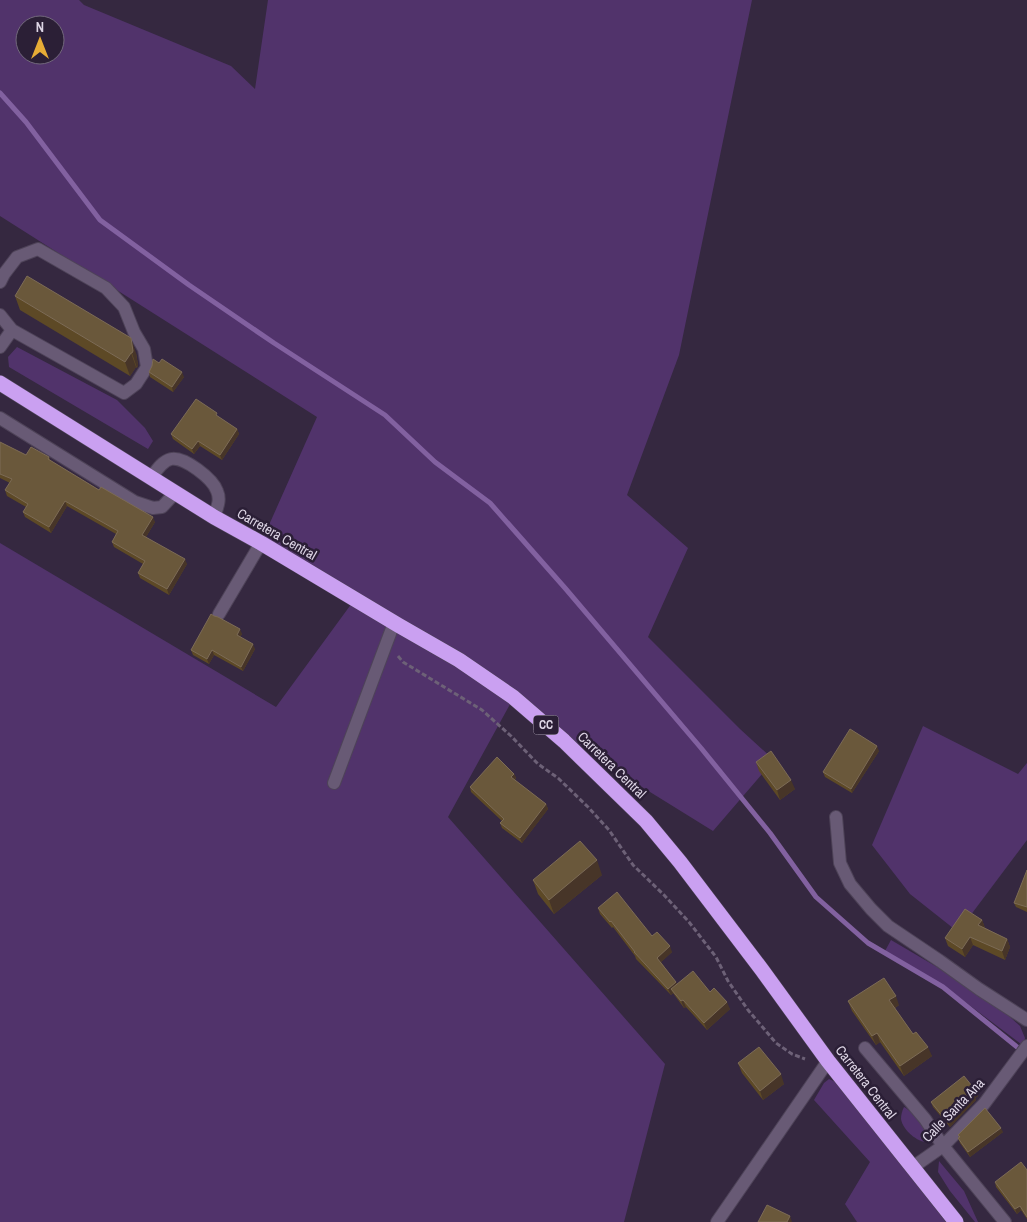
<svg xmlns="http://www.w3.org/2000/svg" width="1027" height="1222" viewBox="0 0 1027 1222" font-family="'Archivo Narrow',sans-serif">
<style>
.green{fill:#51336b;fill-rule:evenodd}
.lines{fill:none;stroke-linecap:round;stroke-linejoin:round}
.stream{stroke:#8261a0;stroke-width:5}
.minor-casing{stroke:#4e4358;stroke-width:14}
.highway-casing{stroke:#4e4358;stroke-width:16}
.path{stroke:#6d6177;stroke-width:3;stroke-dasharray:5 2.5;stroke-linecap:butt}
.minor{stroke:#685a75;stroke-width:12}
.highway{stroke:#caa0f1;stroke-width:15}
.wall{fill:#5d4926}
.shaded-wall{fill:#473528}
.building{fill:#6a583b;stroke:#7c6b56}
.labels{text-anchor:middle;stroke-width:5;stroke-linejoin:round;paint-order:stroke}
.shield{fill:#2b1f36;stroke:#a89eb0;stroke-width:1}
.shield-label{font-size:12px;font-weight:bold;fill:#ddd5e5}
.street-label{font-size:14px;fill:#ddd5e5;stroke:#2b1f36}
</style>
<rect width="100%" height="100%" fill="#352840"/>
<path class="green" d="M 0,0 L 79,0 L 84,5 L 231,66 L 255,89 L 268,0 L 752,0 L 679,355 L 627,495 L 688,548 L 648,637 L 740,729 L 774,760 L 713,831 L 621,774 L 514,697 L 448,817 L 665,1064 L 624,1222 L 0,1222 L 0,543 L 276,707 L 352,603 L 261,543 L 317,417 L 0,216 ZM 25,25 L 55,25 L 55,55 L 25,55 Z
M 17,347 L 117,400 L 145,428 L 153,441 L 148,449 L 9,367 L 8,357 Z
M 923,726 L 1018,774 L 1027,763 L 1027,840 L 958,932 L 910,894 L 872,845 Z
M 891,940 L 937,967 L 1009,1016 L 1020,1026 L 1025,1038 L 1024,1042 L 1021,1044 L 944,986 L 885,951 Z
M 829,1079 L 838,1083 L 946,1222 L 857,1222 L 845,1204 L 870,1162 L 814,1100 L 824,1083 Z
M 904,1107 C 913,1112 931,1133 932,1142 C 920,1145 903,1131 901,1119 C 901,1115 902,1111 904,1107 Z
M 939,1161 L 964,1191 L 978,1222 L 975,1222 L 950,1191 L 938,1172 Z"/>
<g class="lines">
<path class="stream" d="M 0,93 L 26,122 L 100,220 L 189,285 L 274,343 L 385,415 L 435,462 L 490,503 L 565,588 L 701,748 L 770,833 L 816,897 L 868,943 L 943,987 L 1022,1051"/>
<defs>
<path id="minor" d="M 0,282 L 4,274 L 17,257 L 38,249 L 106,288 L 124,307 L 134,332 L 144,349 L 147,367 L 136,384 L 124,393 L 12,330 L 0,315
M 0,347 L 12,330
M 0,418 L 135,502 L 153,508 L 162,507 L 175,493
M 151,478 C 156,471 162,461 171,459 C 184,456 213,479 217,491 C 221,500 217,508 214,517
M 219,614 L 261,543
M 334,783 L 394,623
M 836,817 L 840,863 L 850,884 L 871,909 L 888,926 L 940,961 L 979,989 L 1027,1020
M 865,1048 L 925,1119 L 943,1146 L 1005,1222
M 913,1167 L 943,1146 L 984,1104 L 1027,1046
M 717,1222 L 828,1061"/>
<path id="highway" d="M 0,383 L 214,517 L 261,543 L 398,625 L 459,660 L 513,697 L 564,741 L 646,821 L 680,862 L 762,970 L 828,1061 L 956,1222"/>
</defs>
<use href="#minor" class="minor-casing"/>
<use href="#highway" class="highway-casing"/>
<path class="path" d="M 398,656 L 403,662 L 482,710 L 511,736 L 538,764 L 558,778 L 588,807 L 609,830 L 633,865 L 664,895 L 689,922 L 716,957 L 728,981 L 748,1010 L 776,1043 L 792,1054 L 805,1059"/>
<use href="#minor" class="minor"/>
<use href="#highway" class="highway"/>
</g>
<path class="wall" d="M 15,296 L 136,353 L 138,365 L 137,368 L 136,367 L 130,376 L 20,310 Z
M 149,372 L 184,377 L 173,392 L 150,377 Z
M 218,417 L 237,429 L 239,434 L 222,460 L 200,446 L 194,454 L 173,439 L 171,434 Z
M 0,442 L 26,455 L 49,457 L 50,460 L 99,490 L 155,522 L 146,537 L 187,564 L 169,595 L 140,578 L 138,573 L 143,564 L 114,547 L 112,542 L 116,534 L 67,506 L 51,533 L 25,517 L 23,512 L 26,507 L 7,496 L 5,490 L 10,483 L 0,478 Z
M 214,616 L 242,634 L 240,637 L 255,649 L 243,671 L 214,655 L 209,664 L 193,655 L 191,650 Z
M 879,751 L 852,793 L 825,777 L 823,772 Z
M 756,762 L 795,789 L 780,800 L 759,771 Z
M 514,774 L 516,778 L 515,780 L 546,804 L 548,809 L 522,843 L 502,828 L 500,823 L 502,821 L 471,792 L 470,787 Z
M 1027,870 L 1027,912 L 1016,907 L 1014,903 Z
M 602,875 L 554,914 L 538,894 L 533,880 Z
M 598,908 L 652,936 L 672,952 L 661,962 L 677,984 L 710,992 L 730,1009 L 707,1030 L 686,1007 L 684,1008 L 673,993 L 671,995 L 636,959 L 635,956 L 613,927 L 612,928 L 600,914 Z
M 982,920 L 985,928 L 1007,939 L 1010,947 L 1005,960 L 973,945 L 965,957 L 948,946 L 945,938 Z
M 848,1001 L 899,1005 L 895,1008 L 913,1034 L 932,1056 L 904,1076 L 880,1042 L 876,1045 L 852,1011 Z
M 738,1063 L 784,1084 L 763,1100 L 742,1073 Z
M 976,1091 L 978,1096 L 975,1098 L 976,1100 L 950,1127 L 933,1107 L 931,1102 Z
M 1003,1132 L 970,1157 L 960,1143 L 958,1138 L 959,1137 L 958,1135 Z
M 1027,1170 L 1027,1219 L 1021,1210 L 1017,1214 L 996,1187 L 995,1182 Z"/>
<path class="shaded-wall" d="M 131,338 L 136,353 L 138,365 L 137,368 L 132,353 Z
M 131,353 L 136,367 L 130,376 L 125,362 Z
M 182,372 L 184,377 L 173,392 L 172,387 Z
M 237,429 L 239,434 L 222,460 L 220,455 Z
M 198,441 L 200,446 L 194,454 L 192,449 Z
M 65,501 L 67,506 L 51,533 L 49,527 Z
M 153,517 L 155,522 L 144,540 L 142,535 Z
M 185,559 L 187,564 L 169,595 L 167,589 Z
M 240,629 L 242,634 L 238,640 L 237,635 Z
M 253,644 L 255,649 L 243,671 L 241,667 Z
M 212,650 L 214,655 L 209,664 L 207,659 Z
M 877,746 L 879,751 L 852,793 L 851,789 Z
M 514,774 L 516,778 L 513,782 L 511,777 Z
M 791,780 L 795,789 L 780,800 L 777,790 Z
M 546,804 L 548,809 L 522,843 L 520,838 Z
M 597,860 L 602,875 L 554,914 L 549,900 Z
M 982,920 L 985,928 L 978,925 Z
M 970,937 L 973,945 L 965,957 L 962,949 Z
M 1007,939 L 1010,947 L 1005,960 L 1002,951 Z
M 670,946 L 672,952 L 659,964 L 657,958 Z
M 676,982 L 679,988 L 671,989 L 673,993 L 671,995 L 668,989 Z
M 896,996 L 899,1005 L 893,1009 L 889,1000 Z
M 683,1000 L 686,1007 L 684,1008 L 681,1001 Z
M 727,1002 L 730,1009 L 707,1030 L 704,1023 Z
M 877,1033 L 880,1042 L 876,1045 L 872,1036 Z
M 928,1047 L 932,1056 L 904,1076 L 900,1066 Z
M 781,1074 L 784,1084 L 763,1100 L 760,1091 Z
M 976,1091 L 978,1096 L 975,1098 L 976,1100 L 950,1127 L 948,1123 L 973,1094 Z
M 1001,1128 L 1003,1132 L 970,1157 L 968,1152 Z
M 1020,1206 L 1021,1210 L 1017,1214 L 1015,1209 Z
M 790,1216 L 792,1222 L 787,1222 Z"/>
<path class="building" d="M 27,276 L 131,338 L 133,351 L 132,353 L 131,353 L 125,362 L 15,296 Z
M 153,359 L 159,363 L 162,359 L 182,372 L 172,387 L 149,372 L 152,366 Z
M 196,399 L 217,413 L 216,415 L 237,429 L 220,455 L 198,441 L 192,449 L 171,434 Z
M 0,442 L 26,455 L 31,447 L 49,457 L 48,459 L 99,490 L 101,487 L 153,517 L 142,535 L 185,559 L 167,589 L 138,573 L 145,561 L 112,542 L 118,531 L 65,501 L 49,527 L 23,512 L 28,504 L 5,490 L 12,479 L 0,474 Z
M 211,614 L 214,616 L 218,617 L 240,629 L 237,635 L 253,644 L 241,667 L 212,650 L 207,659 L 191,650 Z
M 850,729 L 877,746 L 851,789 L 823,772 Z
M 771,751 L 791,780 L 777,790 L 756,762 Z
M 497,757 L 514,774 L 511,777 L 546,804 L 520,838 L 500,823 L 504,819 L 470,787 Z
M 580,841 L 597,860 L 549,900 L 533,880 Z
M 1027,870 L 1027,907 L 1014,903 Z
M 617,892 L 652,936 L 657,932 L 670,946 L 657,958 L 676,982 L 668,989 L 634,952 L 635,952 L 611,921 L 610,922 L 598,908 Z
M 965,909 L 982,920 L 978,925 L 1007,939 L 1002,951 L 970,937 L 962,949 L 945,938 Z
M 693,971 L 710,992 L 714,988 L 727,1002 L 704,1023 L 683,1000 L 681,1001 L 671,989 Z
M 884,978 L 896,996 L 889,1000 L 913,1034 L 916,1032 L 928,1047 L 900,1066 L 877,1033 L 872,1036 L 848,1001 Z
M 759,1047 L 781,1074 L 760,1091 L 738,1063 Z
M 964,1076 L 976,1091 L 973,1094 L 974,1096 L 948,1123 L 931,1102 Z
M 985,1108 L 1001,1128 L 968,1152 L 958,1138 L 960,1137 L 958,1135 Z
M 1021,1162 L 1027,1170 L 1027,1217 L 1020,1206 L 1015,1209 L 995,1182 Z
M 767,1205 L 790,1216 L 787,1222 L 758,1222 Z"/>
<g class="labels">
<rect class="shield" x="533.5" y="715.5" width="25" height="19" rx="4"/>
<g class="shield-label">
<text x="546" y="729">CC</text>
</g>
<g class="street-label">
<text transform="translate(277 534) rotate(30)" y="5">Carretera Central</text>
<text transform="translate(612 765) rotate(44)" y="5">Carretera Central</text>
<text transform="translate(866 1082) rotate(52)" y="5">Carretera Central</text>
<text transform="translate(953 1110) rotate(-46)" y="5">Calle Santa Ana</text>
</g>
</g>
<g transform="translate(40 40)"><circle r="24" fill="#2b1f36" stroke="#72687c"/>
<path d="M0-4L9 19L0 12L-9 19Z" fill="#e7ac36"/>
<text y="-8" font-size="14" font-weight="bold" text-anchor="middle" fill="#ddd5e5">N</text>
</g>
</svg>
